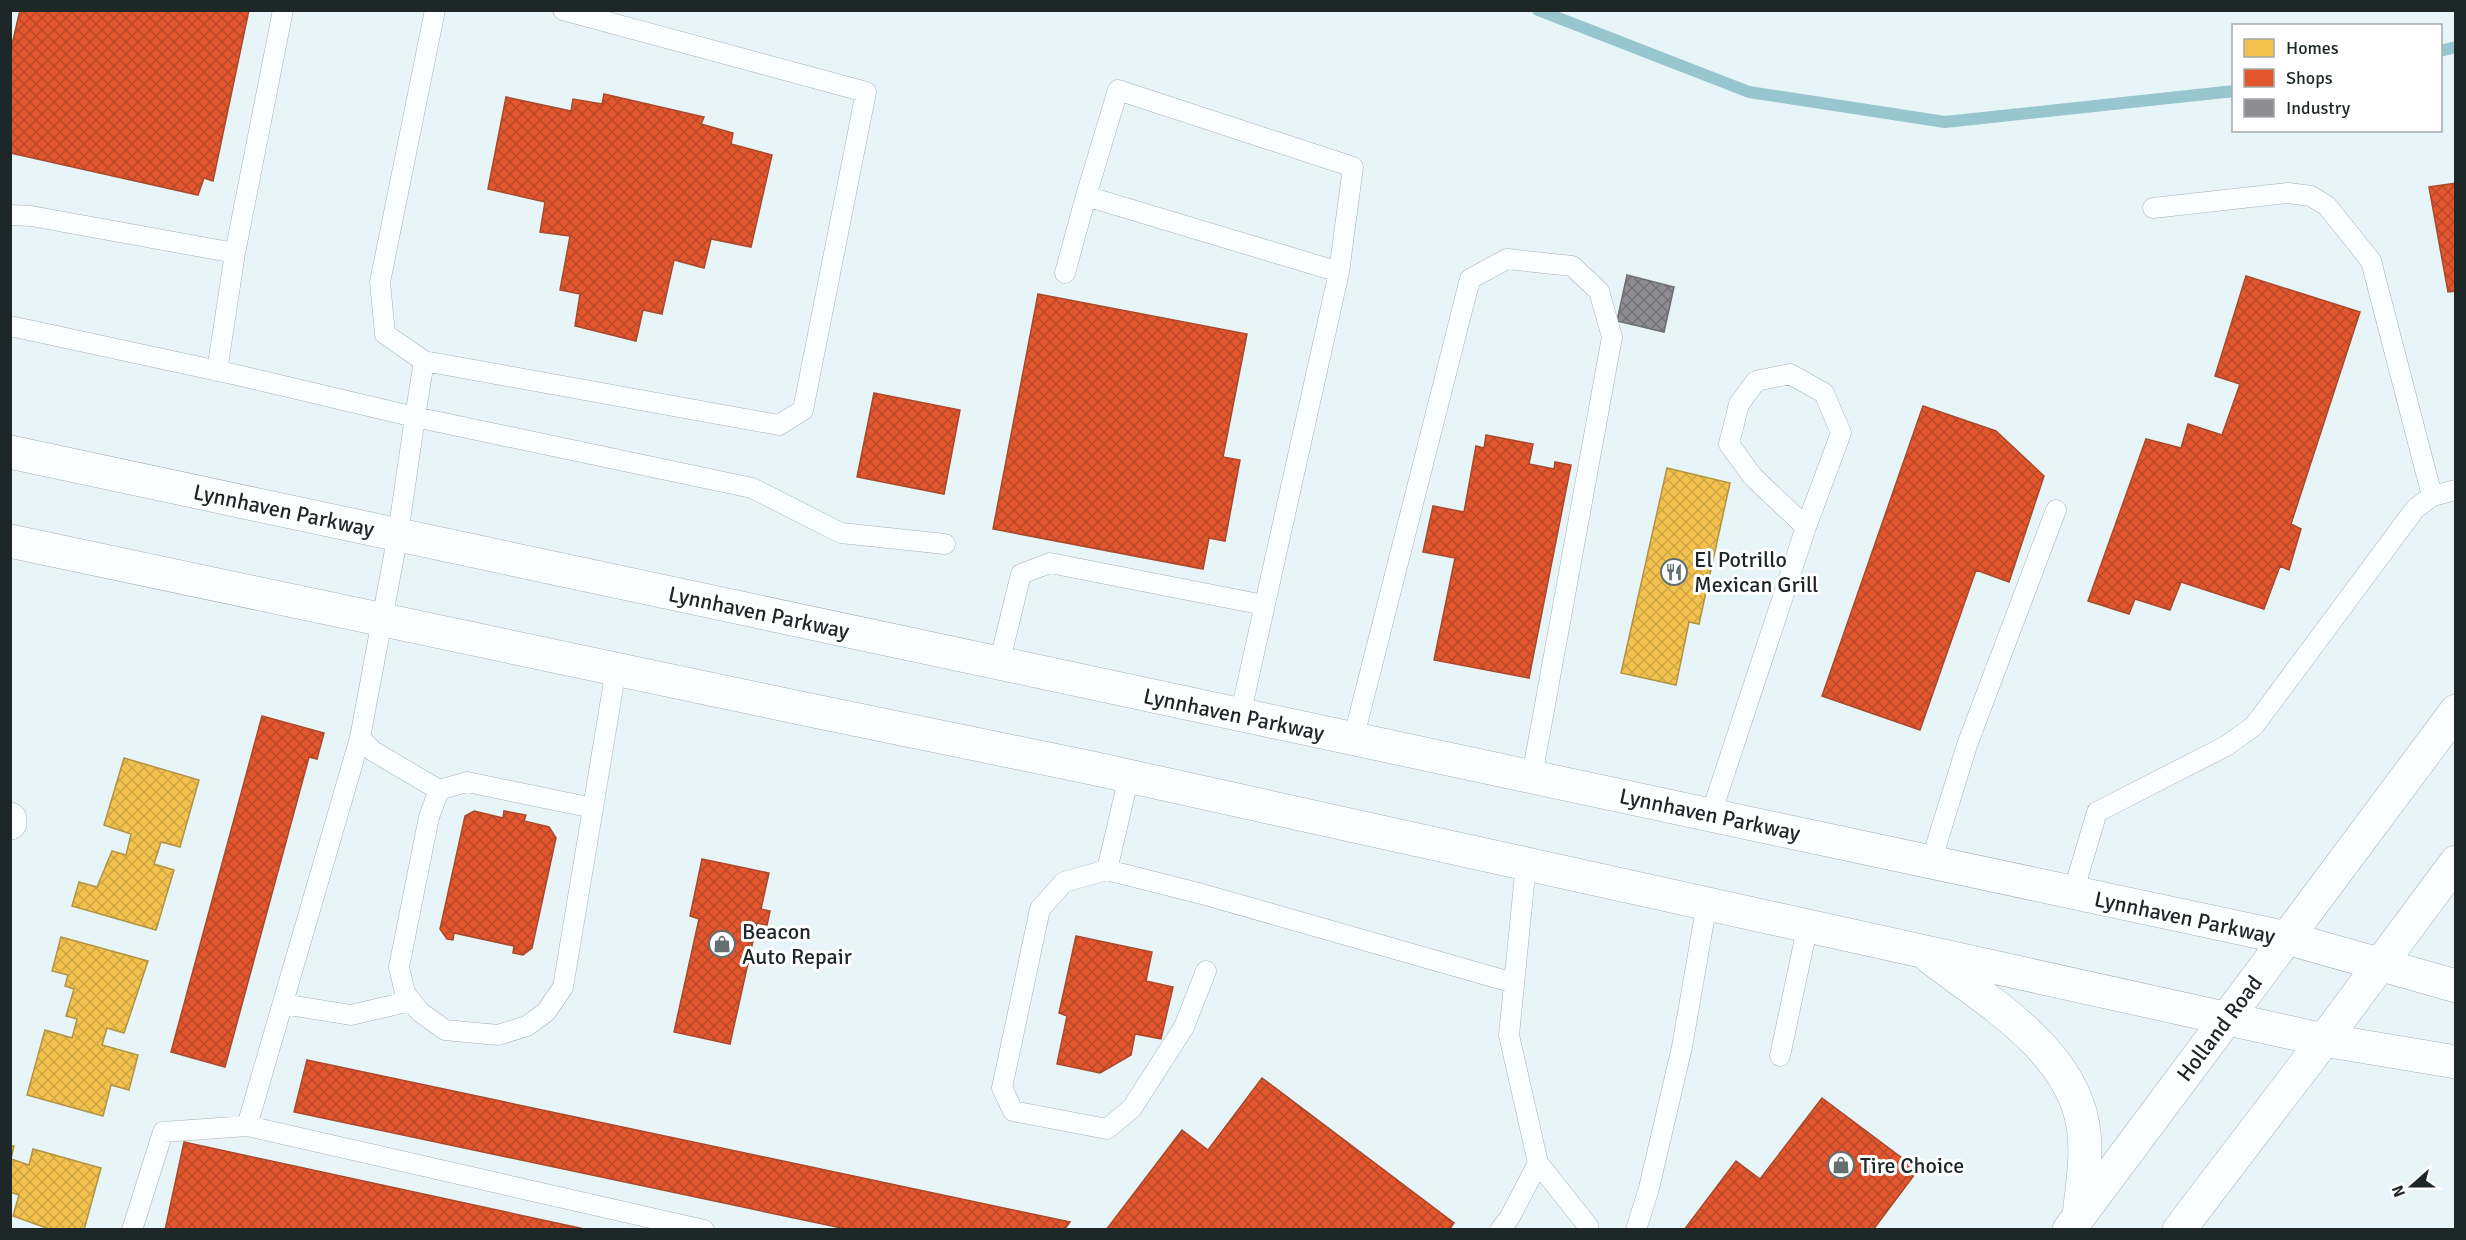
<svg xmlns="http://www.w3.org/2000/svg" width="2466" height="1240" viewBox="0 0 2466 1240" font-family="Signika,sans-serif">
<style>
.homes{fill:url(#homes-cross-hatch);stroke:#b29343;stroke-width:1.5}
.shops{fill:url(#shops-cross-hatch);stroke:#a9492c;stroke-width:1.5}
.industry{fill:url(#industry-cross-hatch);stroke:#6c6e72;stroke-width:1.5}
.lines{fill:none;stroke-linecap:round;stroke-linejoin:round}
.stream{stroke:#98c6cf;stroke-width:12}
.service-casing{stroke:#a7b1b4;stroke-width:21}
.minor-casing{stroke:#a7b1b4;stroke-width:34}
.secondary-casing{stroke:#a7b1b4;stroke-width:34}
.service{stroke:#fbfefe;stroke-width:20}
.minor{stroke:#fbfefe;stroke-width:33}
.secondary{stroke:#fbfefe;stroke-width:33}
.labels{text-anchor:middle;stroke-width:6;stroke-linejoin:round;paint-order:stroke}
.street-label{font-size:22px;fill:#1e2728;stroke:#fff}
.poi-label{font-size:22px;fill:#1e2728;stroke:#fff;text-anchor:start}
</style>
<defs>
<pattern id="homes-cross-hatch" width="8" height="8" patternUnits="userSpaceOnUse" patternTransform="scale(1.5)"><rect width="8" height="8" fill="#f2c14e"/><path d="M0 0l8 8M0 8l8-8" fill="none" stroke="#cfa644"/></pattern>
<pattern id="shops-cross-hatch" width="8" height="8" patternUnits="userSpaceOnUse" patternTransform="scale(1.5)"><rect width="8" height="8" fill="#e4572e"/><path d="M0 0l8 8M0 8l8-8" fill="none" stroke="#b84827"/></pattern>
<pattern id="industry-cross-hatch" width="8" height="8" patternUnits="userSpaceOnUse" patternTransform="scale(1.5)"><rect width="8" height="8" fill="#8d8d92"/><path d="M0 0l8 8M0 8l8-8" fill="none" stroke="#737377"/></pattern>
</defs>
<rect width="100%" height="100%" fill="#e7f5f8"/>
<path class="homes" d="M 1667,468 L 1730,483 L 1699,624 L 1689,622 L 1676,685 L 1621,673 Z
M 124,758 L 199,780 L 180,847 L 161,842 L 154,864 L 174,870 L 156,930 L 72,906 L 79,882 L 97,887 L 112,851 L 126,855 L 131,834 L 104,825 Z
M 61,937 L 148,961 L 124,1033 L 107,1028 L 102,1045 L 138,1055 L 129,1090 L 111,1085 L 103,1116 L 27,1095 L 45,1030 L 72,1038 L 77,1019 L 66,1016 L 74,989 L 65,986 L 68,975 L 52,971 Z
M 10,1145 L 14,1146 L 11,1159 L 29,1165 L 33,1149 L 101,1168 L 84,1230 L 52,1230 L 13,1216 L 19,1195 L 10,1192 Z"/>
<path class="shops" d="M 20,10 L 249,10 L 213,181 L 204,178 L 198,195 L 10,153 L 10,53 Z
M 604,94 L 704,117 L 701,124 L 733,133 L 731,144 L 772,155 L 751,247 L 711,239 L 704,268 L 674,260 L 662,314 L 643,310 L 636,341 L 575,326 L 580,294 L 560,290 L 570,236 L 540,232 L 545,202 L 488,189 L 506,97 L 571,111 L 573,99 L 602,104 Z
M 2456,183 L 2456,291 L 2448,292 L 2429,187 Z
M 2246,276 L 2360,312 L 2291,524 L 2301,529 L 2289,570 L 2280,566 L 2264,609 L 2181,582 L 2170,610 L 2135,599 L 2129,614 L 2088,601 L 2146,439 L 2181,448 L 2188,424 L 2222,435 L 2240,384 L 2215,376 Z
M 1038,294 L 1247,334 L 1223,457 L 1240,460 L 1225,541 L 1209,538 L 1203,569 L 993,529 Z
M 874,393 L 960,410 L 944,494 L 857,477 Z
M 1923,406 L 1996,431 L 2044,476 L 2009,582 L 1976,570 L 1920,730 L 1822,696 Z
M 1486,435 L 1533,444 L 1529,464 L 1554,469 L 1555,462 L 1571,465 L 1529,678 L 1434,660 L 1455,558 L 1423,552 L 1433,506 L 1464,512 L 1476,446 L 1484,448 Z
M 262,716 L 324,733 L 317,759 L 309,757 L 225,1067 L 171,1052 Z
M 474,811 L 503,818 L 504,811 L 526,815 L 524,821 L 549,827 L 556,838 L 532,948 L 523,955 L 513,953 L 514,946 L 454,933 L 453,940 L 447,939 L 440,929 L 465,816 Z
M 702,859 L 769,873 L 761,909 L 770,911 L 767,925 L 757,923 L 730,1044 L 674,1032 L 699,919 L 690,916 Z
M 1076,936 L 1152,952 L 1146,981 L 1173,987 L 1161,1039 L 1135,1034 L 1131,1055 L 1100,1073 L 1057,1064 L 1067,1016 L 1059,1013 Z
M 307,1060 L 1070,1222 L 1064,1230 L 851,1230 L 294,1112 Z
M 1262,1078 L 1454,1223 L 1449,1230 L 1106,1230 L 1182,1130 L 1208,1150 Z
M 1822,1098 L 1918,1170 L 1873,1230 L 1684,1230 L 1736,1161 L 1760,1179 Z
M 184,1142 L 589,1230 L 165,1230 Z"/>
<path class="industry" d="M 1627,275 L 1674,287 L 1664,332 L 1617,321 Z"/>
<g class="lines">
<path class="stream" d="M 1538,10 L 1749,92 L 1945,122 L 2234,91
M 2440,51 L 2456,47"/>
<defs>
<path id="service" d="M 435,10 L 380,282 L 385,334 L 424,361 L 779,425 L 803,410 L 866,92 L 563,10
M 1086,196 L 1118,90 L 1353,167 L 1339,272
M 2153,208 L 2288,193 L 2311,196 L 2327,206 L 2371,261 L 2432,496
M 10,215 L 31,216 L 235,253 L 217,371
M 235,253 L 283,10
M 1065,273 L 1086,196 L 1339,272 L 1240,716
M 10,326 L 237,375 L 415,417 L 398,534 L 360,738 L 373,751 L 439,790
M 424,361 L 415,417 L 752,488 L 841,533 L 945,544
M 999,664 L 1021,574 L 1050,563 L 1264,605
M 1353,740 L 1470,279 L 1507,259 L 1572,266 L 1599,291 L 1612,337 L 1532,776
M 1129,776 L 1107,870 L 1064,882 L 1040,909 L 1002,1088 L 1013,1111 L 1107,1129 L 1132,1108 L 1184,1027 L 1206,971
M 593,808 L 563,987 L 546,1012 L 527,1026 L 498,1035 L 445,1030 L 420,1012 L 405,993 L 399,967 L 429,817 L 439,790 L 467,782 L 593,808 L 616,669
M 1711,814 L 1806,527 L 1841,433 L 1824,393 L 1790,374 L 1756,381 L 1739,404 L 1729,444 L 1753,477 L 1806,527
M 1931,862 L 1967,745 L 2056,510
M 1107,870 L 1202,894 L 1514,983
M 2073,893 L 2097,812 L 2226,746 L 2254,726 L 2415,509 L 2432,496 L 2456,490
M 283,1004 L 351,1015 L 411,1001
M 1780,1056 L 1808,924
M 247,1126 L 360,738
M 1538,1163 L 1588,1226 L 1587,1230
M 132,1230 L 163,1132 L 247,1126 L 704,1230
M 1500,1230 L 1510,1217 L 1538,1163 L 1509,1035 L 1526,864
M 1636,1230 L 1649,1188 L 1682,1047 L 1707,903"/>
<path id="minor" d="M 10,819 L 10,823"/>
<path id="secondary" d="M 10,452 L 2287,938 L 2456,986
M 10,541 L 800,708 L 1092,768 L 2324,1040 L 2456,1062
M 1931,958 C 1987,1001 2070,1049 2083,1125 C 2088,1155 2082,1186 2079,1216
M 2069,1230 L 2456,711
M 2179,1230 L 2324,1040 L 2456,862"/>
</defs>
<use href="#service" class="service-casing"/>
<use href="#minor" class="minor-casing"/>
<use href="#secondary" class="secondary-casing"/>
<use href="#service" class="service"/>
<use href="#minor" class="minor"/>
<use href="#secondary" class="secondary"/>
</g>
<defs>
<symbol id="restaurant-ring" viewBox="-11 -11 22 22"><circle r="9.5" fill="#fff" stroke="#646f71" stroke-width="1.5"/><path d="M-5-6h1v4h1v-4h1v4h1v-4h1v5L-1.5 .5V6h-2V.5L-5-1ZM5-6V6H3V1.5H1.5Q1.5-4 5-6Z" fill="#646f71"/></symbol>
<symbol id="shop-ring" viewBox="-11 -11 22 22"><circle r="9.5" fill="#fff" stroke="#646f71" stroke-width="1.5"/><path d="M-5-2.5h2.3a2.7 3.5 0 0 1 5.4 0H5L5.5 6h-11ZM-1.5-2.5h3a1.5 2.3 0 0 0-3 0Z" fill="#646f71"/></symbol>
</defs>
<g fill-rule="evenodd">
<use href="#restaurant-ring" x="1659" y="557" width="30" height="30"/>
<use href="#shop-ring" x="707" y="929" width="30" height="30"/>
<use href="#shop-ring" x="1826" y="1150" width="30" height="30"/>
</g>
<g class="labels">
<g class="street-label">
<text transform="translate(284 510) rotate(12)" y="8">Lynnhaven Parkway</text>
<text transform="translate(759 612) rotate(12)" y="8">Lynnhaven Parkway</text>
<text transform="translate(1234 714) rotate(12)" y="8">Lynnhaven Parkway</text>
<text transform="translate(1710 814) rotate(12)" y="8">Lynnhaven Parkway</text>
<text transform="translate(2185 917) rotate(12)" y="8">Lynnhaven Parkway</text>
<text transform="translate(2219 1028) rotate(-53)" y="8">Holland Road</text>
</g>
<g class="poi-label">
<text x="1694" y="567">El Potrillo<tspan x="1694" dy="25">Mexican Grill</tspan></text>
<text x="742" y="939">Beacon<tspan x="742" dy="25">Auto Repair</tspan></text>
<text x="1860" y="1173">Tire Choice</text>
</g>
</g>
<rect width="2466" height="1240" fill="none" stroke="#1e2728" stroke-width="24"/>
<rect x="2232" y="24" width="210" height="108" fill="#ffffff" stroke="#a5a9a9" stroke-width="1.5"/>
<rect x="2244" y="39" width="30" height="18" fill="#f2c14e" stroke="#a5a9a9" stroke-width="1.5"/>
<text x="2286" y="54" font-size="18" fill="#1e2728">Homes</text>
<rect x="2244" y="69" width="30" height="18" fill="#e4572e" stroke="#a5a9a9" stroke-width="1.5"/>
<text x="2286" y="84" font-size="18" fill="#1e2728">Shops</text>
<rect x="2244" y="99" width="30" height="18" fill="#8d8d92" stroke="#a5a9a9" stroke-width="1.5"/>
<text x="2286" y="114" font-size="18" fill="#1e2728">Industry</text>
<g transform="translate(2412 1186) rotate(249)" stroke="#ffffff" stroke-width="4.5" paint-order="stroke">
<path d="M0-4.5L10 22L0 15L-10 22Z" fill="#1e2728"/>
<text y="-9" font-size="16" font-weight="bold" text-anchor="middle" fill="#1e2728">N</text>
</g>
</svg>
